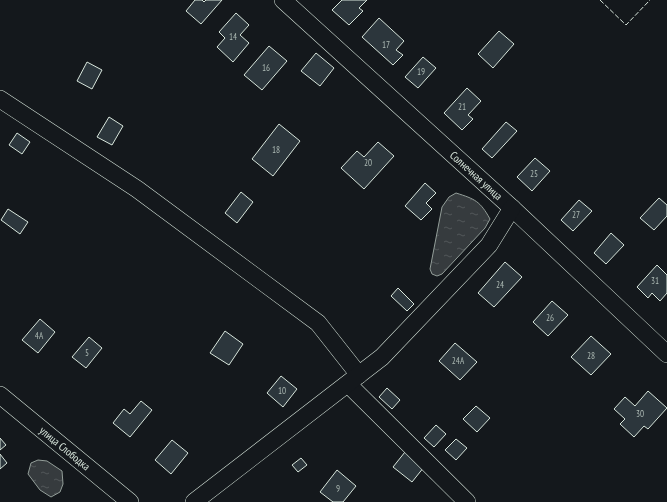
<svg xmlns="http://www.w3.org/2000/svg" width="667" height="502" viewBox="0 0 667 502" font-family="'PT Sans Narrow',sans-serif">
<style>
.water{fill:url(#water-ripples);stroke:#939e99}
.building{fill:#2c363c;stroke:#d8e6dc}
.lines{fill:none;stroke-linecap:round;stroke-linejoin:round}
.minor-casing{stroke:#d8e6dc;stroke-width:18}
.minor{stroke:#14181c;stroke-width:17}
.fence{stroke:#d8e6dc;stroke-width:1;stroke-dasharray:5 2;stroke-linecap:butt}
.labels{text-anchor:middle;stroke-width:3;stroke-linejoin:round;paint-order:stroke}
.number-label{font-size:9px;fill:#adbab4}
.street-label{font-size:11px;fill:#d8e6dc;stroke:#14181c}
</style>
<defs>
<pattern id="water-ripples" width="26" height="14" patternUnits="userSpaceOnUse"><rect width="26" height="14" fill="#363b3e"/><path d="M2 4q2-2 4 0t4 0M15 11q2-2 4 0t4 0" fill="none" stroke="#525759"/></pattern>
</defs>
<rect width="100%" height="100%" fill="#14181c"/>
<path class="water" d="M 456,193 C 475,199 480,201 490,219 L 485,228 L 442,274 L 437,276 L 432,274 L 430,269 L 431,264 L 442,207 L 449,197 Z
M 38,460 L 47,461 L 62,471 L 63,484 L 60,492 L 51,497 L 40,490 L 28,474 L 31,463 Z"/>
<path class="building" d="M 195,0 L 202,0 L 204,2 L 206,0 L 222,0 L 201,24 L 186,11 Z
M 342,0 L 367,0 L 359,8 L 363,11 L 349,25 L 332,10 Z
M 236,13 L 249,25 L 240,35 L 249,43 L 233,62 L 217,47 L 225,38 L 219,32 Z
M 379,18 L 404,41 L 396,50 L 403,55 L 393,65 L 362,37 Z
M 499,31 L 514,44 L 493,68 L 478,54 Z
M 269,46 L 287,61 L 262,90 L 244,75 Z
M 316,53 L 334,68 L 320,86 L 301,71 Z
M 423,57 L 436,68 L 418,88 L 405,77 Z
M 87,62 L 102,70 L 92,89 L 77,81 Z
M 467,88 L 481,101 L 468,115 L 473,119 L 462,130 L 444,113 Z
M 109,117 L 123,126 L 112,145 L 97,137 Z
M 506,122 L 517,131 L 492,158 L 482,149 Z
M 279,124 L 300,141 L 273,176 L 252,159 Z
M 17,133 L 30,142 L 22,154 L 9,145 Z
M 378,142 L 394,156 L 364,189 L 341,168 L 357,151 L 364,157 Z
M 535,158 L 550,171 L 532,191 L 517,177 Z
M 425,183 L 436,193 L 426,203 L 432,209 L 421,220 L 405,206 Z
M 241,192 L 253,202 L 237,223 L 225,213 Z
M 659,198 L 667,205 L 667,216 L 654,230 L 640,218 Z
M 579,200 L 592,211 L 573,231 L 561,220 Z
M 8,209 L 28,222 L 20,234 L 1,220 Z
M 611,233 L 624,245 L 606,264 L 594,253 Z
M 505,262 L 522,277 L 494,307 L 478,293 Z
M 657,265 L 667,275 L 667,293 L 660,301 L 652,293 L 648,298 L 637,287 Z
M 398,288 L 414,304 L 407,311 L 391,296 Z
M 552,301 L 568,315 L 548,336 L 533,322 Z
M 40,319 L 55,332 L 38,353 L 22,340 Z
M 225,331 L 243,344 L 229,365 L 210,353 Z
M 591,336 L 611,354 L 591,375 L 571,357 Z
M 89,337 L 102,348 L 86,368 L 72,357 Z
M 455,343 L 477,362 L 460,380 L 439,361 Z
M 281,376 L 297,389 L 283,407 L 267,393 Z
M 387,388 L 400,400 L 392,409 L 379,397 Z
M 648,391 L 667,408 L 648,429 L 644,426 L 634,437 L 620,424 L 625,419 L 614,409 L 625,397 L 635,406 Z
M 141,401 L 152,410 L 130,437 L 113,423 L 124,409 L 130,414 Z
M 476,406 L 490,418 L 477,432 L 463,419 Z
M 436,425 L 446,434 L 434,447 L 424,438 Z
M 0,438 L 6,445 L 0,450 Z
M 456,439 L 467,448 L 456,460 L 445,450 Z
M 172,440 L 188,453 L 171,474 L 155,460 Z
M 405,452 L 424,467 L 412,482 L 393,467 Z
M 0,454 L 7,463 L 0,469 Z
M 301,458 L 307,465 L 298,472 L 292,465 Z
M 337,470 L 356,486 L 343,502 L 333,502 L 320,492 Z"/>
<g class="lines">
<defs>
<g id="minor">
<path id="s1" d="M 283,0 L 512,208 L 667,354"/>
<path d="M 0,99 L 137,189 L 318,323 L 359,375"/>
<path d="M 348,384 L 467,502"/>
<path id="s2" d="M 0,395 L 130,502"/>
<path d="M 194,502 L 382,357 L 489,245 L 512,208"/>
</g>
</defs>
<use href="#minor" class="minor-casing"/>
<use href="#minor" class="minor"/>
<path class="fence" d="M 600,0 L 626,25 L 650,0"/>
</g>
<g class="labels">
<g class="number-label">
<text x="233" y="40">14</text>
<text x="386" y="48">17</text>
<text x="266" y="71">16</text>
<text x="421" y="75">19</text>
<text x="462" y="110">21</text>
<text x="276" y="153">18</text>
<text x="368" y="166">20</text>
<text x="534" y="177">25</text>
<text x="576" y="218">27</text>
<text x="655" y="284">31</text>
<text x="500" y="288">24</text>
<text x="550" y="321">26</text>
<text x="39" y="339">4А</text>
<text x="87" y="356">5</text>
<text x="591" y="359">28</text>
<text x="458" y="364">24А</text>
<text x="282" y="394">10</text>
<text x="640" y="417">30</text>
<text x="338" y="492">9</text>
</g>
<g class="street-label">
<text dy="4" stroke="none"><textPath href="#s1" startOffset="261">Солнечная улица</textPath></text>
<text dy="4" stroke="none"><textPath href="#s2" startOffset="84">улица Слободка</textPath></text>
</g>
</g>
</svg>
